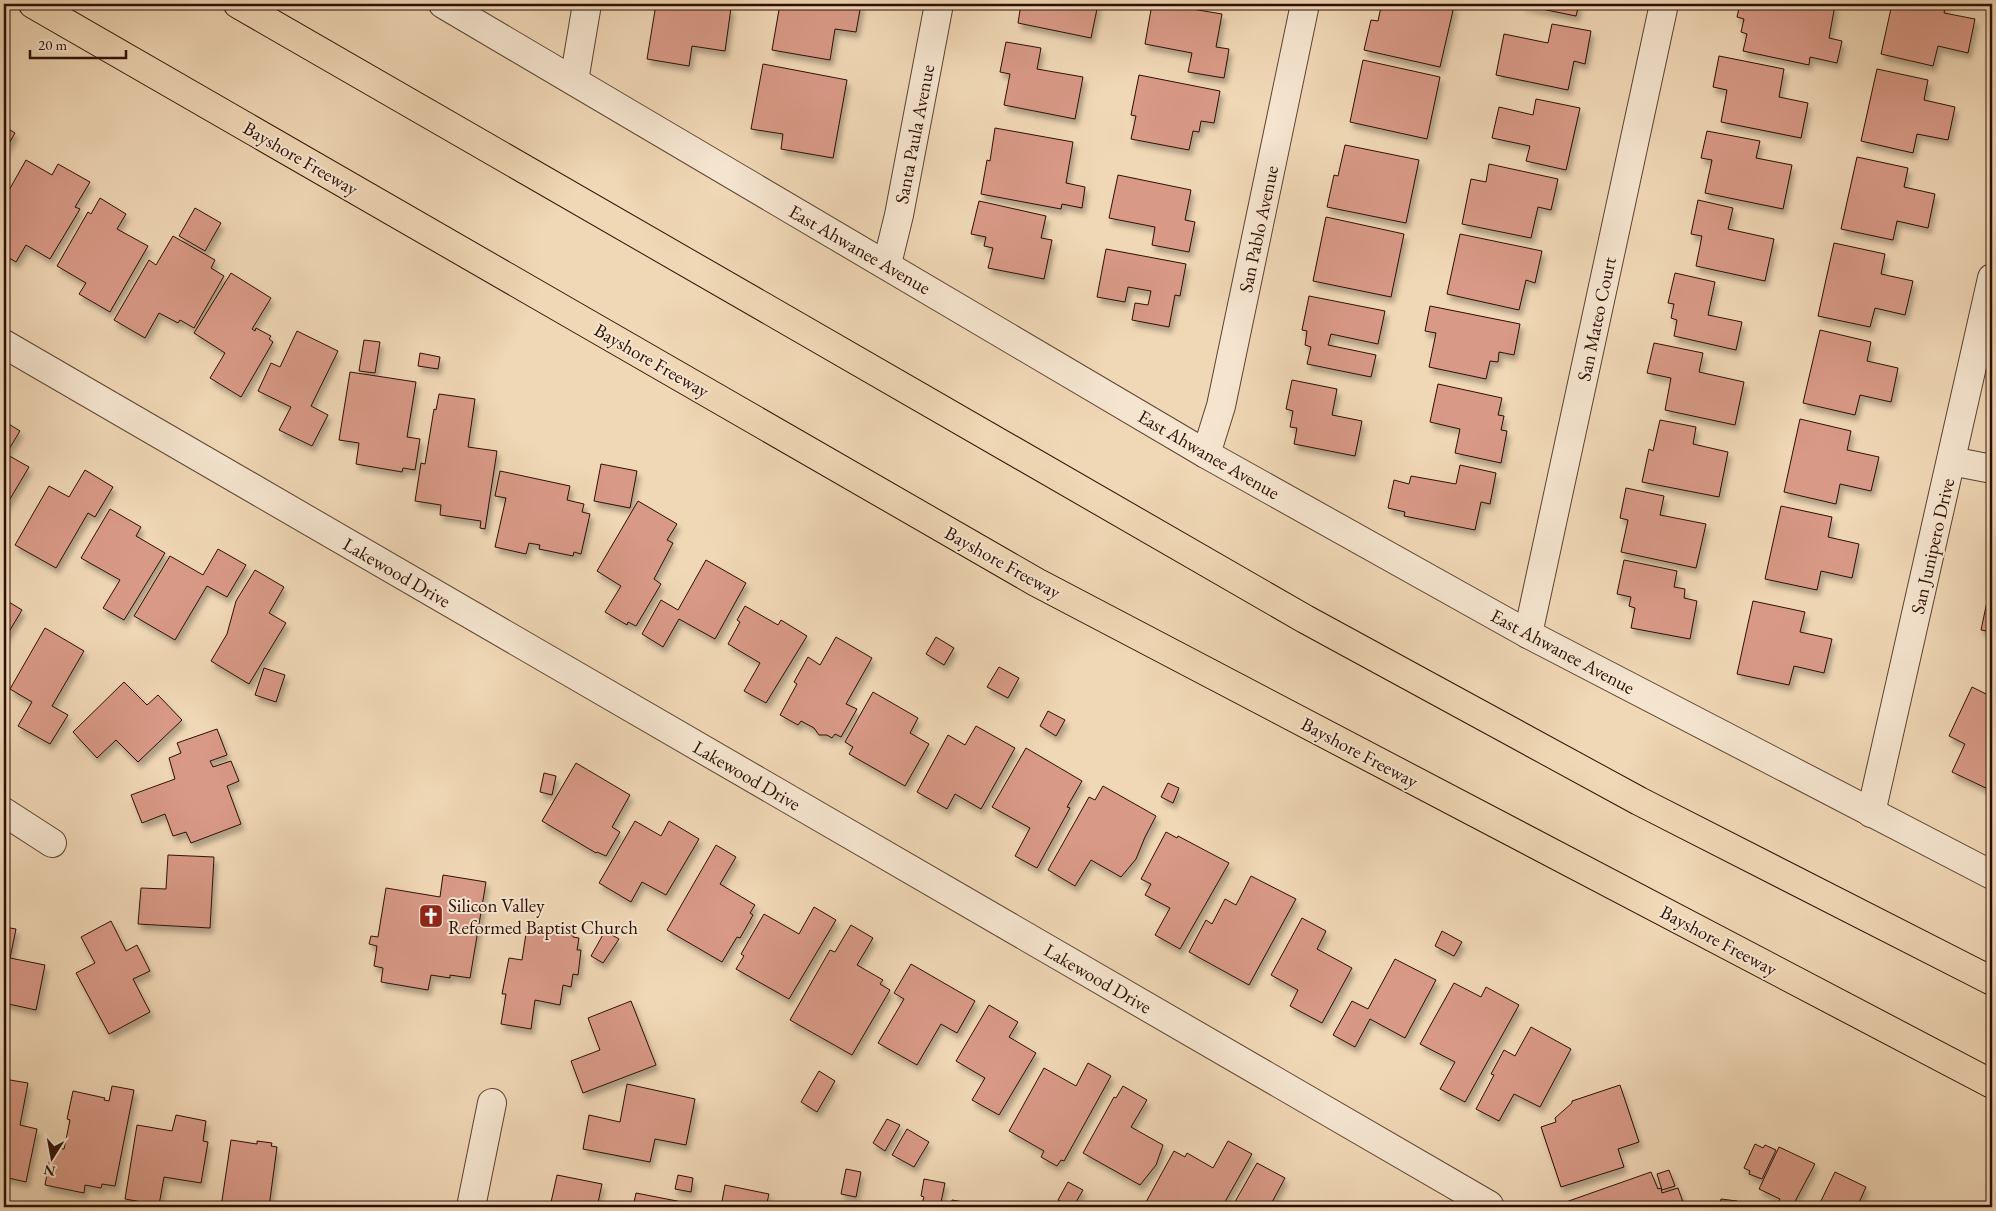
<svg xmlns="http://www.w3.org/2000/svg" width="1996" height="1211" viewBox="0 0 1996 1211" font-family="'EB Garamond',serif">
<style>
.building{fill:#d89986;stroke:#2d1005;filter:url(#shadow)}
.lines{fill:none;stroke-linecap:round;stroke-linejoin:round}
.minor-casing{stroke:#5e4231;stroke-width:30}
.tertiary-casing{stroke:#5e4231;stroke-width:30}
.motorway-casing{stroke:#2d1005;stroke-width:30}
.minor{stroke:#f5e5cf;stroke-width:28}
.tertiary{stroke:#f5e5cf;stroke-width:28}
.motorway{stroke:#f0d7b5;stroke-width:28}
.labels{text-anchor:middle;stroke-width:4;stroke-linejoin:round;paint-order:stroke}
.street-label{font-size:19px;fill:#2d1005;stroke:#f5e5cf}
.poi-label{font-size:19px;fill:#2d1005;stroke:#f5e5cf;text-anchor:start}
</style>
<defs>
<filter id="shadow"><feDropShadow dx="3" dy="5.5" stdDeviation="2.5" flood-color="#0004"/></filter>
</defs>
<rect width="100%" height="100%" fill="#f0d7b5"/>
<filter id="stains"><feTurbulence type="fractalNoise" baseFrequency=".004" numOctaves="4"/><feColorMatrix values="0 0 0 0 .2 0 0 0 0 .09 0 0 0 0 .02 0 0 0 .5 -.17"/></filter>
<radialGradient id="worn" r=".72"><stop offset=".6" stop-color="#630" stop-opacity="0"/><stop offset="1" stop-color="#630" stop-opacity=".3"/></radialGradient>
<path class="building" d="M 656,4 L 706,4 L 731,8 L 725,51 L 692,46 L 689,66 L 647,59 Z
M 780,4 L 861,4 L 856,32 L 835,29 L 830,60 L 772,50 Z
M 1021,4 L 1098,4 L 1091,38 L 1018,23 Z
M 1152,4 L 1162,4 L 1222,14 L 1216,47 L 1229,49 L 1224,78 L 1188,72 L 1192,53 L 1145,44 Z
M 1389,4 L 1445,4 L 1454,6 L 1440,67 L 1364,50 L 1371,20 L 1378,21 L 1381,7 L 1388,8 Z
M 1523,4 L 1579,4 L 1576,16 L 1522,5 Z
M 1740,4 L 1835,5 L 1829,38 L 1842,41 L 1837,63 L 1810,57 L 1809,65 L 1743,51 L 1747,34 L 1741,32 L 1744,19 L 1737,17 Z
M 1892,4 L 1946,4 L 1944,13 L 1975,19 L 1968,53 L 1938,46 L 1933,66 L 1881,54 Z
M 1552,24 L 1591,31 L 1585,64 L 1574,61 L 1568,90 L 1496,75 L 1504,34 L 1548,43 Z
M 1006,42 L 1041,48 L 1037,69 L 1083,77 L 1075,119 L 1004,105 L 1010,74 L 1000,72 Z
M 1719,56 L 1784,69 L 1779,97 L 1808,103 L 1801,138 L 1721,122 L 1727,90 L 1713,87 Z
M 1363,60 L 1440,77 L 1427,139 L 1350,122 Z
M 763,64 L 847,80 L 833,158 L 781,149 L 783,134 L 751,129 Z
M 1877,69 L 1928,80 L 1924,100 L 1955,107 L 1948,140 L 1917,134 L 1913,153 L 1861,141 Z
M 1139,75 L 1220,91 L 1214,123 L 1201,121 L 1199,132 L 1193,131 L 1189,150 L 1131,139 L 1136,116 L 1131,115 Z
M 1536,99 L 1580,108 L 1566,170 L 1526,161 L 1530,146 L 1492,138 L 1499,107 L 1533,115 Z
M 4,126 L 15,133 L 4,152 Z
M 995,128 L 1073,142 L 1066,183 L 1085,187 L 1082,208 L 1062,204 L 1061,209 L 981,194 L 987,160 L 990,161 Z
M 1707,131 L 1760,141 L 1756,158 L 1792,165 L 1783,209 L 1705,193 L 1712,160 L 1701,158 Z
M 1345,145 L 1419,160 L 1406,223 L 1327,207 L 1334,175 L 1338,176 Z
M 1857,157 L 1908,168 L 1904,187 L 1935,194 L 1928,228 L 1897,221 L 1893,240 L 1841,229 Z
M 26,160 L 52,175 L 58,164 L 90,182 L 75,207 L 80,209 L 50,259 L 26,245 L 16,262 L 4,255 L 4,199 Z
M 1489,164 L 1558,179 L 1551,210 L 1538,207 L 1531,238 L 1462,224 L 1471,179 L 1486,182 Z
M 1118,175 L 1191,190 L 1185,220 L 1195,222 L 1189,252 L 1152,245 L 1155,227 L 1109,218 Z
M 100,198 L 126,214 L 117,229 L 148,246 L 110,312 L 79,294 L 86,283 L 57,266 L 88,212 L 91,214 Z
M 1698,200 L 1733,208 L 1728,229 L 1774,239 L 1765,281 L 1696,266 L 1702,236 L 1691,234 Z
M 979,201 L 1046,216 L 1041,238 L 1052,240 L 1044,279 L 988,268 L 993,248 L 984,246 L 986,237 L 971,234 Z
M 195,208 L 221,223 L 205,251 L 179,236 Z
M 1326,217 L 1404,234 L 1391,297 L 1313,281 Z
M 1460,234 L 1542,251 L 1535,283 L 1526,280 L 1519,310 L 1447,294 Z
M 173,236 L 215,260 L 211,268 L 224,276 L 194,328 L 180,320 L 178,323 L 159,313 L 145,338 L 114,320 L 149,260 L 156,265 Z
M 1834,243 L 1885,254 L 1881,274 L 1913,281 L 1905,315 L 1875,308 L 1870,327 L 1818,316 Z
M 1106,249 L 1186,264 L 1180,296 L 1175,295 L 1169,327 L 1132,320 L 1135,303 L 1148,305 L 1151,291 L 1128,287 L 1125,302 L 1097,297 Z
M 231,273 L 271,298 L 252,329 L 255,331 L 256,328 L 271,336 L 269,339 L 273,342 L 241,397 L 210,378 L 225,353 L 194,333 Z
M 1675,273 L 1715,282 L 1708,315 L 1742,322 L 1736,350 L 1674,336 L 1677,320 L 1671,318 L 1674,304 L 1668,303 Z
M 1309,296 L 1385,311 L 1378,344 L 1331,334 L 1328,345 L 1376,355 L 1371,377 L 1307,364 L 1311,347 L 1305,345 L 1307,331 L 1302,330 Z
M 1430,306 L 1520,324 L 1514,355 L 1499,352 L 1498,362 L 1490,361 L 1486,379 L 1429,367 L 1436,333 L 1425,331 Z
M 1820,330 L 1871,342 L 1867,361 L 1898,368 L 1891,402 L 1860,395 L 1855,415 L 1803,403 Z
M 297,331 L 338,351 L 311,406 L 328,415 L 312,446 L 279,430 L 291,407 L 258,391 L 271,363 L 280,367 Z
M 364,340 L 380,342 L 375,373 L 359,371 Z
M 1654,343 L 1703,353 L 1699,372 L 1744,382 L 1735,425 L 1665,410 L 1671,378 L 1647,373 Z
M 420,353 L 440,357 L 438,369 L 418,366 Z
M 350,372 L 416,382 L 407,437 L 420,439 L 415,470 L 403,468 L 402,472 L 356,464 L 359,443 L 339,440 Z
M 1292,380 L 1337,389 L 1332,415 L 1362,421 L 1355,456 L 1294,444 L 1297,428 L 1290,427 L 1293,411 L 1286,409 Z
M 1438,384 L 1502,398 L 1498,415 L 1504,416 L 1501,430 L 1507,431 L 1501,463 L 1455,453 L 1460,429 L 1430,422 Z
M 439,394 L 475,399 L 468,447 L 497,451 L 485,529 L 480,528 L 481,521 L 440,515 L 441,505 L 415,501 L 421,463 L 425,464 L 434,409 L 436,410 Z
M 1800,419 L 1851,431 L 1847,450 L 1879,457 L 1871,491 L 1840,484 L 1836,504 L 1784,492 Z
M 1660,420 L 1696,427 L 1693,444 L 1728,452 L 1719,497 L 1642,482 L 1649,449 L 1653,451 Z
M 4,421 L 20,431 L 6,454 L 29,467 L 4,509 Z
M 601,464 L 637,471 L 630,508 L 594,501 Z
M 1460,465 L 1496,473 L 1490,504 L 1481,502 L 1475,530 L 1404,516 L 1405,512 L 1388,508 L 1394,480 L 1409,484 L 1411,476 L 1456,484 Z
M 85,470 L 113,487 L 95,517 L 88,513 L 56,568 L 15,545 L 49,486 L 69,497 Z
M 500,471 L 570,486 L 567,500 L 584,504 L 582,512 L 590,514 L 581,554 L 574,552 L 573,556 L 539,549 L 540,545 L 529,543 L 526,554 L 495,547 L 506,498 L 495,496 Z
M 1626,488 L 1664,496 L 1660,515 L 1706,524 L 1696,568 L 1621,552 L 1628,520 L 1620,518 Z
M 638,501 L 677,524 L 667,540 L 673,543 L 654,579 L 661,584 L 636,626 L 628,622 L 627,625 L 605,612 L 621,586 L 597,571 Z
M 1781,506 L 1832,517 L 1828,537 L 1859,544 L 1852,578 L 1821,571 L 1817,590 L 1765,579 Z
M 110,509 L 141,527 L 136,536 L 165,553 L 124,620 L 103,608 L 120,580 L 81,558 Z
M 218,549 L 246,565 L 227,597 L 207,586 L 175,640 L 134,616 L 170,556 L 203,575 Z
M 706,560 L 746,583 L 715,639 L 679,619 L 663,647 L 642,634 L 661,600 L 678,610 Z
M 1624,560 L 1677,571 L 1674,587 L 1685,589 L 1684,598 L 1697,601 L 1690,639 L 1631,628 L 1635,608 L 1629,606 L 1631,597 L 1617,594 Z
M 255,570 L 284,587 L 269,613 L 286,623 L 249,684 L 211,661 L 227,634 L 236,601 Z
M 1992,578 L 1992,632 L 1981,630 Z
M 4,599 L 22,610 L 4,640 Z
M 1753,601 L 1805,612 L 1800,632 L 1832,639 L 1824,673 L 1794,666 L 1789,685 L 1737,674 Z
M 745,606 L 778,625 L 781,620 L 807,636 L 766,703 L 744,691 L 760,663 L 728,644 L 740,622 L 737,620 Z
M 45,628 L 84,651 L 52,706 L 68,715 L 50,744 L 18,726 L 32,702 L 10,689 Z
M 836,637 L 872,658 L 846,704 L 857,709 L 841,737 L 835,734 L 832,738 L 827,735 L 819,735 L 814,728 L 801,721 L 798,725 L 780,715 L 797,684 L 794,682 L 808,657 L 820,665 Z
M 936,637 L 954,648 L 944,665 L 926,654 Z
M 999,667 L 1019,678 L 1008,698 L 987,687 Z
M 264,668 L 285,675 L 276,702 L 255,695 Z
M 124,682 L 147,705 L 158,695 L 182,720 L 138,762 L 116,740 L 97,758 L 73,732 Z
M 1972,687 L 1992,697 L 1992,780 L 1988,789 L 1952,772 L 1965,744 L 1949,736 Z
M 873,692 L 918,718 L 910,733 L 929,744 L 905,786 L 849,754 L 853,747 L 845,742 Z
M 1048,711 L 1065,720 L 1056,736 L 1040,726 Z
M 976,726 L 1015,748 L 981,809 L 955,794 L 947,809 L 917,792 L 948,735 L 965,745 Z
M 217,729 L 227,755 L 210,761 L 213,767 L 231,761 L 239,781 L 227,786 L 241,824 L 191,843 L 186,832 L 173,836 L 165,814 L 142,823 L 131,795 L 175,779 L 169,758 L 181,753 L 177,743 Z
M 1026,748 L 1082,781 L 1067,807 L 1070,808 L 1037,868 L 1015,856 L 1030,828 L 992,807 Z
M 576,763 L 630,795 L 612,827 L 620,832 L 606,856 L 597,852 L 596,853 L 542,821 Z
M 544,773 L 556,776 L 552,795 L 540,792 Z
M 1168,783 L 1179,788 L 1173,803 L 1161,797 Z
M 1103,786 L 1156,816 L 1145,837 L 1136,859 L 1121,877 L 1091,860 L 1075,886 L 1048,870 L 1089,797 L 1095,800 Z
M 635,821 L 661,836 L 669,821 L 699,839 L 666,895 L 642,882 L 631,902 L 599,883 Z
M 1166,832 L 1177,838 L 1178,836 L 1229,863 L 1180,949 L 1155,935 L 1170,908 L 1145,895 L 1151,884 L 1141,879 Z
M 716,845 L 736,857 L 720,884 L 755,905 L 750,913 L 753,915 L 740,938 L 737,937 L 722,962 L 667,930 Z
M 168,855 L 214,857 L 210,928 L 138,924 L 141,888 L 166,889 Z
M 443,875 L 486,882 L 470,978 L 450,975 L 450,978 L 431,975 L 428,990 L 381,982 L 383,968 L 374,966 L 377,946 L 369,944 L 371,936 L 378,937 L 386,888 L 440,897 Z
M 1251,876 L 1296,899 L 1249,985 L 1189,952 L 1206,920 L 1212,924 L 1225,899 L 1236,905 Z
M 814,907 L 836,920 L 789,999 L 736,969 L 744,956 L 741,954 L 764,914 L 799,934 Z
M 1302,918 L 1326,931 L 1317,949 L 1352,968 L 1322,1023 L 1290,1006 L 1298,990 L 1271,975 Z
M 111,921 L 126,951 L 137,945 L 150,971 L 133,979 L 150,1012 L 109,1034 L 76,973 L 95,963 L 81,937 Z
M 851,925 L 873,938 L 857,965 L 883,980 L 880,984 L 890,990 L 852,1055 L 790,1020 L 830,950 L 835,952 Z
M 4,927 L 16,929 L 10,958 L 45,965 L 36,1010 L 4,1003 Z
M 527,927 L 573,935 L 573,937 L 579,938 L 577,950 L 581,950 L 578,975 L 573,974 L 571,987 L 563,985 L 560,1005 L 535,1000 L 531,1029 L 501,1024 L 506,994 L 502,994 L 509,958 L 522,960 Z
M 605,931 L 619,939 L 603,963 L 591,956 Z
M 1442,931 L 1462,942 L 1454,956 L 1435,946 Z
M 1395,959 L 1436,980 L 1405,1038 L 1370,1019 L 1355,1047 L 1333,1035 L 1352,1001 L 1368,1009 Z
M 911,964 L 975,1001 L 957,1033 L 941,1024 L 917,1065 L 878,1043 L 904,999 L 894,993 Z
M 1454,983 L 1481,997 L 1486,987 L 1519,1005 L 1465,1102 L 1440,1089 L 1455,1062 L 1420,1044 Z
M 631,1001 L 656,1065 L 583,1093 L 571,1061 L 600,1050 L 588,1018 Z
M 989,1005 L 1018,1022 L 1009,1037 L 1036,1053 L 999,1115 L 972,1100 L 985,1078 L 956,1061 Z
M 1531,1027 L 1571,1049 L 1540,1107 L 1514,1094 L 1499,1121 L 1476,1109 L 1494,1075 L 1491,1074 L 1504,1050 L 1515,1056 Z
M 1088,1063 L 1111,1076 L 1064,1161 L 1061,1160 L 1057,1166 L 1041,1157 L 1044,1151 L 1009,1131 L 1044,1068 L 1076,1086 Z
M 819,1071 L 835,1081 L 817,1112 L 801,1102 Z
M 4,1079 L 28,1083 L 20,1125 L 37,1129 L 26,1182 L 4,1177 Z
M 627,1084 L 695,1099 L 686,1145 L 655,1139 L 650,1162 L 583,1149 L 589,1115 L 620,1122 Z
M 1620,1085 L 1639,1142 L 1618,1149 L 1624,1167 L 1561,1187 L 1541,1127 L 1556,1122 L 1555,1118 L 1572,1103 L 1572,1101 Z
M 112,1086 L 134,1090 L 115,1186 L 102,1184 L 101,1188 L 85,1185 L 84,1193 L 45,1185 L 52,1147 L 64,1149 L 70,1120 L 67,1119 L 73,1091 L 105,1098 L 104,1100 L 109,1101 Z
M 1123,1086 L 1147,1100 L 1131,1127 L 1163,1145 L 1156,1165 L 1140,1185 L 1083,1153 L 1114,1097 L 1116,1098 Z
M 176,1115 L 206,1121 L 203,1141 L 208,1142 L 201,1183 L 164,1177 L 159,1205 L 125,1199 L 137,1125 L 172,1131 Z
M 887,1119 L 900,1125 L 885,1151 L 873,1143 Z
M 907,1129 L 929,1142 L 914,1167 L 892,1155 Z
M 231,1140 L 257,1144 L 257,1141 L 272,1143 L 271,1146 L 277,1147 L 269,1207 L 221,1207 Z
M 1228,1141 L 1252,1154 L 1222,1207 L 1156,1207 L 1146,1202 L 1174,1151 L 1185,1157 L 1187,1153 L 1213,1168 Z
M 1755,1144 L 1763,1148 L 1765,1145 L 1776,1150 L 1762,1179 L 1749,1174 L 1750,1171 L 1744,1168 Z
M 1779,1147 L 1815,1164 L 1792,1207 L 1781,1207 L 1777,1205 L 1780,1199 L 1759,1189 Z
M 1257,1163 L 1285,1178 L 1271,1204 L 1277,1207 L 1232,1207 Z
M 846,1169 L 861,1172 L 856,1197 L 841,1194 Z
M 1669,1170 L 1675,1186 L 1662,1190 L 1657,1174 Z
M 1651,1172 L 1658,1189 L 1661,1188 L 1662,1193 L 1678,1188 L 1683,1202 L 1669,1207 L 1564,1207 L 1563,1203 Z
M 1835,1172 L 1866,1187 L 1857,1207 L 1818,1207 Z
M 557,1175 L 602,1184 L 597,1207 L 550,1207 Z
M 678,1175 L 693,1178 L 691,1192 L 675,1189 Z
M 924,1179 L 945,1183 L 940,1207 L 921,1207 L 924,1197 L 921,1196 Z
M 1068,1182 L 1083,1190 L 1073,1207 L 1058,1200 Z
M 725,1185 L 769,1194 L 766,1207 L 721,1207 Z
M 636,1193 L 682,1202 L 681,1207 L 633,1207 Z
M 1721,1199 L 1737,1201 L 1736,1207 L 1719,1207 Z
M 952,1200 L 974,1204 L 973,1207 L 951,1207 Z"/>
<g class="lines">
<defs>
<path id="minor" d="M 574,81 L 587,4
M 887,264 L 899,215 L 939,4
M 4,344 L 1489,1205 L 1489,1207
M 1206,454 L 1221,406 L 1305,4
M 1951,461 L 1992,469
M 1528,634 L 1664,4
M 4,812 L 52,843
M 1871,813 L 1992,278
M 471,1207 L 492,1103"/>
<path id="tertiary" d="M 443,4 L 1206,454 L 1528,634 L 1992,875"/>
<path id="motorway" d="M 33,4 L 1036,582 L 1992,1084
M 238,4 L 1305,619 L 1639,801 L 1992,981"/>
</defs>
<use href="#minor" class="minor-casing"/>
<use href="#tertiary" class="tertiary-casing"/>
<use href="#motorway" class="motorway-casing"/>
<use href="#minor" class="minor"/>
<use href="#tertiary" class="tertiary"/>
<use href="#motorway" class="motorway"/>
</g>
<defs>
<symbol id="church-square" viewBox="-11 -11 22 22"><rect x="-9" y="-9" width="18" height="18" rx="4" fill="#8f2418" stroke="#f5e5cf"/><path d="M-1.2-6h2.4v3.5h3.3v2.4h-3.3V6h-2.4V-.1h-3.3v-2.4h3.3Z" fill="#fff"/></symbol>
</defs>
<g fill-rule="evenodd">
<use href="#church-square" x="417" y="902" width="28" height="28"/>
</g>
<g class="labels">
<g class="street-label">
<text transform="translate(914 134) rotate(-79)" y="7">Santa Paula Avenue</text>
<text transform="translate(301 158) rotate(30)" y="7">Bayshore Freeway</text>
<text transform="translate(1258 229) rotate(-78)" y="7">San Pablo Avenue</text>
<text transform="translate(860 249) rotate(30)" y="7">East Ahwanee Avenue</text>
<text transform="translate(1596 319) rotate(-78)" y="7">San Mateo Court</text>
<text transform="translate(652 360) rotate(30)" y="7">Bayshore Freeway</text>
<text transform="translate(1209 454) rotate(30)" y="7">East Ahwanee Avenue</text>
<text transform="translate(1932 546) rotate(-77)" y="7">San Junipero Drive</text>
<text transform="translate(1003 562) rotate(29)" y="7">Bayshore Freeway</text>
<text transform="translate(397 572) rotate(30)" y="7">Lakewood Drive</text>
<text transform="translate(1563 651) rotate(28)" y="7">East Ahwanee Avenue</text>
<text transform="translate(1360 752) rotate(28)" y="7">Bayshore Freeway</text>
<text transform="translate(747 775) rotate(30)" y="7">Lakewood Drive</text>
<text transform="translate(1719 940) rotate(28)" y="7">Bayshore Freeway</text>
<text transform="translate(1098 978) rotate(30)" y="7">Lakewood Drive</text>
</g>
<g class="poi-label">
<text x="448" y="912">Silicon Valley<tspan x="448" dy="22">Reformed Baptist Church</tspan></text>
</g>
</g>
<rect width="1996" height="1211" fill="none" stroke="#f0d7b5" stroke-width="20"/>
<rect x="5" y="5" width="1986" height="1201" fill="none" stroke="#2d1005" stroke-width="2.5"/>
<rect x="10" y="10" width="1976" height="1191" fill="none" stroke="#2d1005"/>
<g transform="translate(52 1158) rotate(191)" stroke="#f5e5cf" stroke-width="4" paint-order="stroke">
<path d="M0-4L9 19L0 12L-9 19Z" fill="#2d1005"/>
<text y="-8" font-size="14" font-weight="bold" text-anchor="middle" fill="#2d1005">N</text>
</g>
<path d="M30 50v8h96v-8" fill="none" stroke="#2d1005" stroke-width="2.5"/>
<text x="38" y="50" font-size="15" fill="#2d1005" stroke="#f5e5cf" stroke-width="4" paint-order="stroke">20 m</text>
<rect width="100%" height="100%" filter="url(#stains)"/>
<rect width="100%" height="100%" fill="url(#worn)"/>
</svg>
